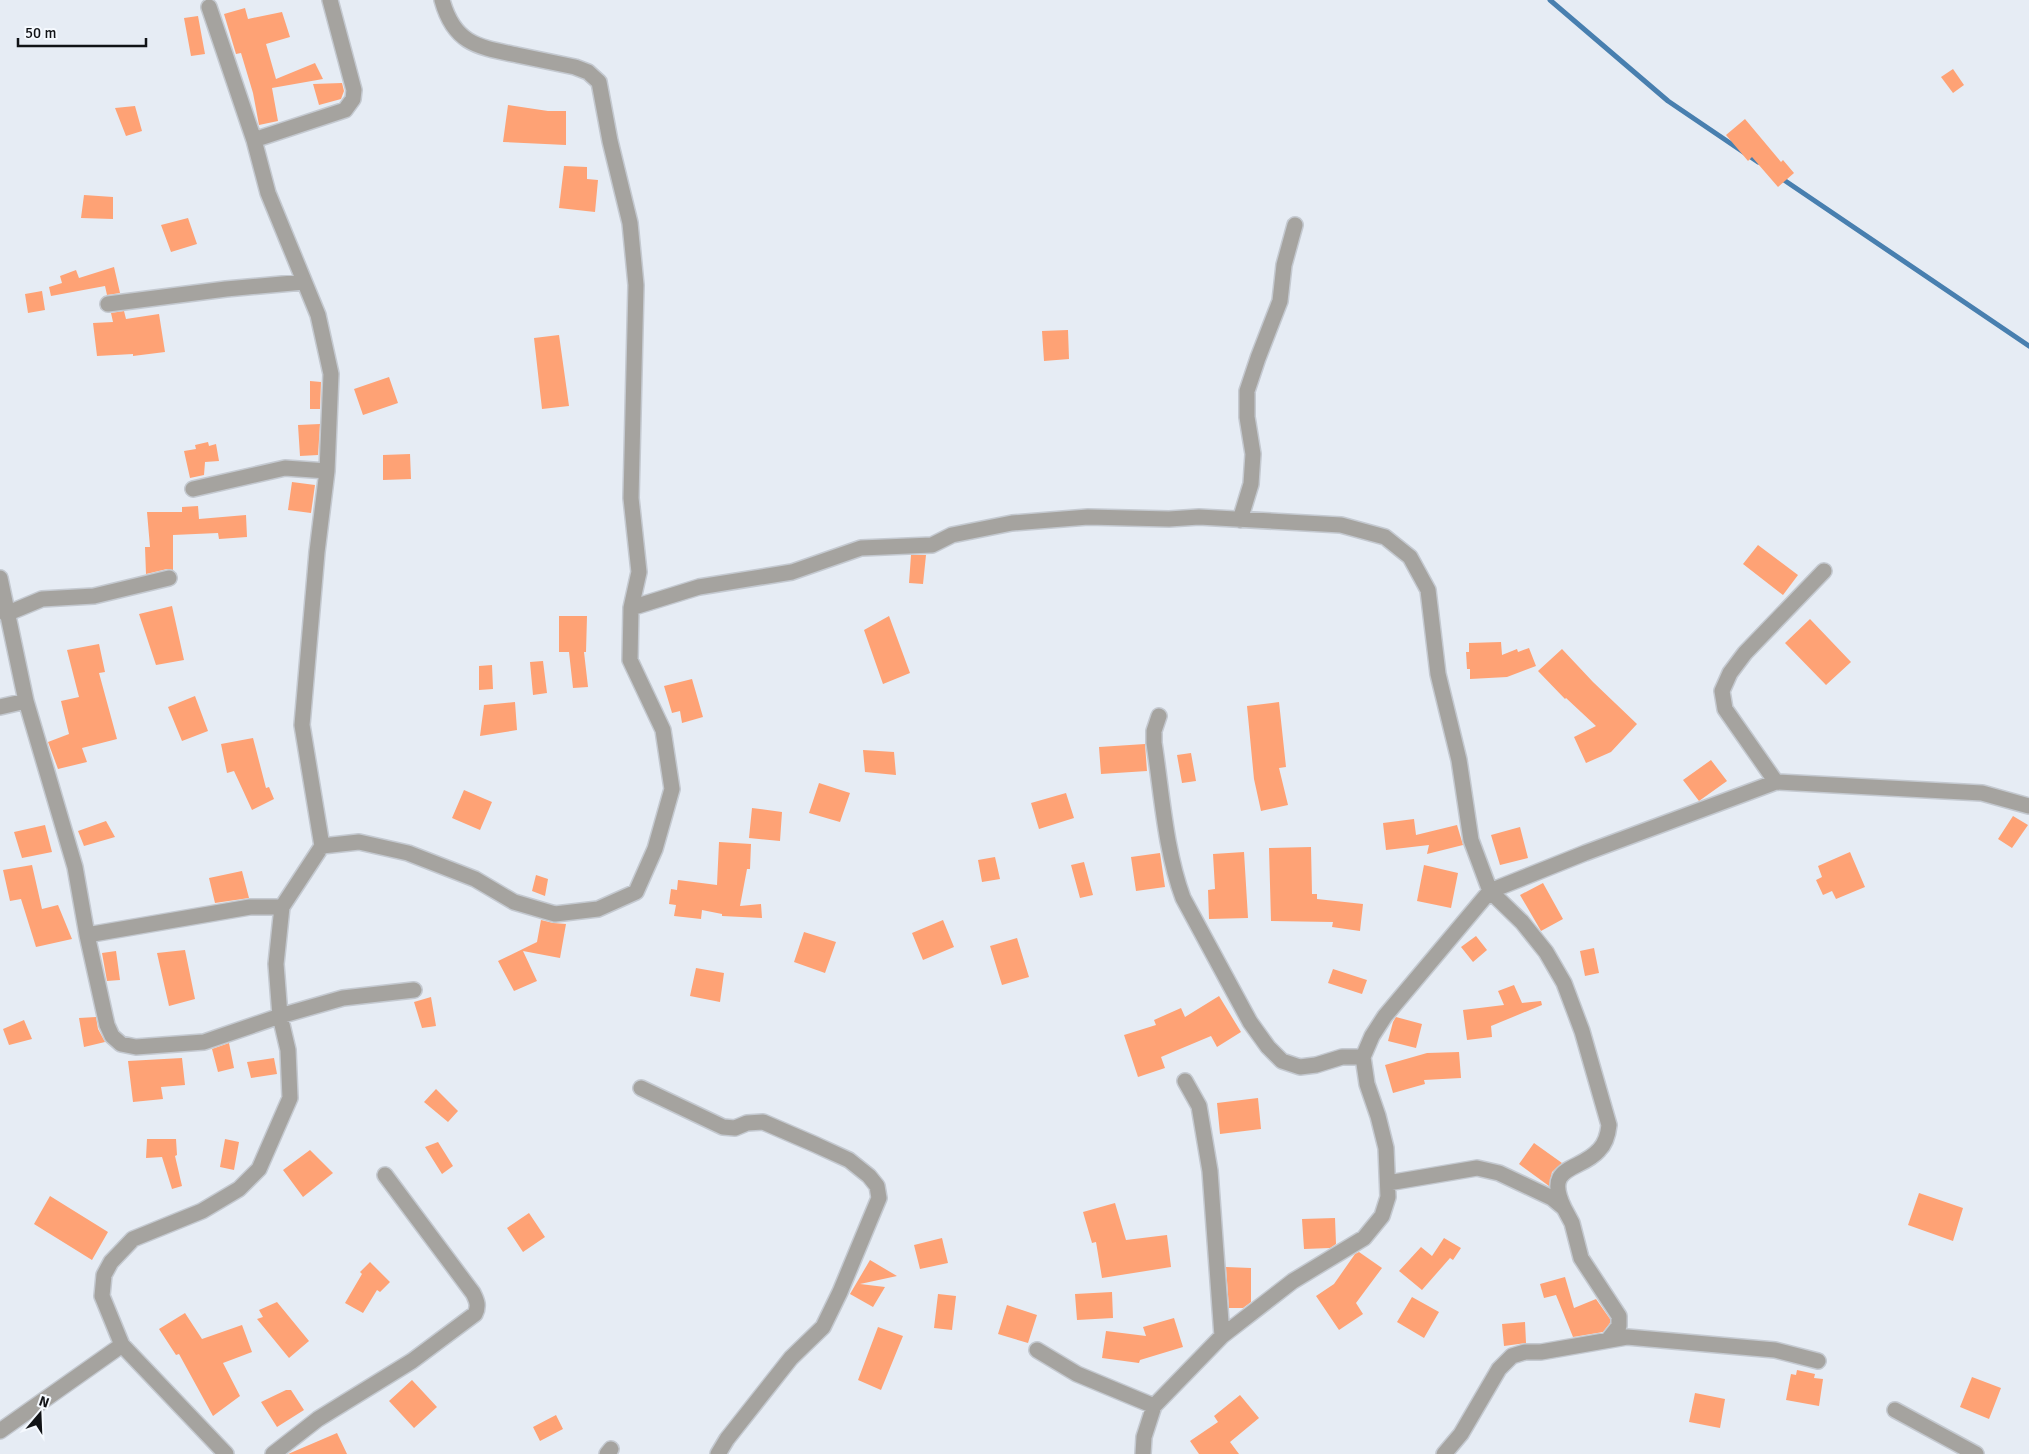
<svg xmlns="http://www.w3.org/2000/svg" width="2029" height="1454" viewBox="0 0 2029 1454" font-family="Signika,sans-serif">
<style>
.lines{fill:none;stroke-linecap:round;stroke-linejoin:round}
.stream{stroke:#487faf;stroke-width:5}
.building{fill:#fea275}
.minor-casing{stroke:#c4c9d0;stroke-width:18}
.minor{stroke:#a5a39f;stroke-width:15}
</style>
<rect width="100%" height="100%" fill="#e6ecf4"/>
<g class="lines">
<path class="stream" d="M 1550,0 L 1668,101 L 1758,162
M 1781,178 L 2029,346"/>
</g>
<path class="building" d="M 245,8 L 248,19 L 282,12 L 290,37 L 266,44 L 276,79 L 315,63 L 323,79 L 272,88 L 278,121 L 259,125 L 253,93 L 241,53 L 236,54 L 224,14 Z
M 198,16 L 205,54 L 191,56 L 184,18 Z
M 1953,69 L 1964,85 L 1953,93 L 1941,77 Z
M 342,83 L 344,91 L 341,99 L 319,105 L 313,84 Z
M 508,105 L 548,111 L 566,111 L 566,145 L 503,142 Z
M 135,106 L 142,131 L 126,136 L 115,108 Z
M 1745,119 L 1781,162 L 1783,160 L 1794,173 L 1778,187 L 1752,157 L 1748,161 L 1726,135 Z
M 564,166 L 587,167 L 587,179 L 598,180 L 595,212 L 559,208 Z
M 84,195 L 113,197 L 113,219 L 81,218 Z
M 188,218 L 197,244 L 171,252 L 161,225 Z
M 114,267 L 120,293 L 107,295 L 105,286 L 51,296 L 49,287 L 62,283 L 60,276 L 76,270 L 79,278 Z
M 42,291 L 45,310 L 28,313 L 25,294 Z
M 124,311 L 126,319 L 159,314 L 165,352 L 133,356 L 133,354 L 97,356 L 93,323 L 113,322 L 111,313 Z
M 1068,330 L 1069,359 L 1044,361 L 1042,331 Z
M 559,335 L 569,406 L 542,409 L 534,338 Z
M 389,377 L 398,403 L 363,415 L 354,389 Z
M 310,381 L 321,382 L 320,409 L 310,409 Z
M 320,424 L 318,455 L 300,456 L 298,425 Z
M 208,442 L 209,446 L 216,444 L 219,461 L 205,462 L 204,475 L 190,478 L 184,451 L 196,449 L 195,445 Z
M 410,454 L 411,479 L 383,480 L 383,455 Z
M 292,482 L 315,485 L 311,513 L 288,510 Z
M 198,506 L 199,519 L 246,515 L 247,537 L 219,539 L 218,533 L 173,535 L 173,570 L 167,569 L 146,574 L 145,547 L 150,547 L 147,512 L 182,512 L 182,507 Z
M 1758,545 L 1798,575 L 1783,595 L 1743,564 Z
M 911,555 L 926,555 L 923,584 L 909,583 Z
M 172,606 L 184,660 L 156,665 L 139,614 Z
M 559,616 L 587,616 L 586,652 L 584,652 L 588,687 L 573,688 L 569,652 L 559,652 Z
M 889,616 L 910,673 L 883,684 L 864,630 Z
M 1810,619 L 1851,662 L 1826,685 L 1785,643 Z
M 1501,642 L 1502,655 L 1517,649 L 1518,652 L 1529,648 L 1536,666 L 1507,677 L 1470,679 L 1470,669 L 1467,669 L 1466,652 L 1469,652 L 1469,643 Z
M 99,644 L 105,672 L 99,673 L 117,739 L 82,748 L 87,762 L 58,769 L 48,742 L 69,734 L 61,701 L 79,697 L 67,650 Z
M 1562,649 L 1593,682 L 1637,724 L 1611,752 L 1586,763 L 1574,737 L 1596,726 L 1566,698 L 1565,699 L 1538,671 Z
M 543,661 L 547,693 L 533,695 L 530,662 Z
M 492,665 L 493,689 L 479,690 L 479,666 Z
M 692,679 L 703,717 L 682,723 L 680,711 L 672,713 L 664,686 Z
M 195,696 L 208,731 L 182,741 L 168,707 Z
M 515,702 L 517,730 L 480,736 L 484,705 Z
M 1279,702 L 1286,767 L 1279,768 L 1288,805 L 1261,811 L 1254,779 L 1247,706 Z
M 253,738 L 266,788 L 269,787 L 274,799 L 252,810 L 234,771 L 227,773 L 221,744 Z
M 1145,744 L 1147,771 L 1101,774 L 1099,747 Z
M 863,750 L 894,752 L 896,775 L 865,772 Z
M 1191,753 L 1196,781 L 1182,783 L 1177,755 Z
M 1711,760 L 1727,781 L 1699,801 L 1683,780 Z
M 819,783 L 850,793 L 840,822 L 809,813 Z
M 464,790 L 492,802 L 480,830 L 452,818 Z
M 1066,793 L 1074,818 L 1039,829 L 1031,803 Z
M 752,808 L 782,812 L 780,841 L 749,838 Z
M 2013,816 L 2028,825 L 2012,848 L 1998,839 Z
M 1414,819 L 1416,835 L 1457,825 L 1463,845 L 1427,854 L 1429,845 L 1386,850 L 1383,823 Z
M 106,821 L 115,837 L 84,846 L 78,831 Z
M 45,825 L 52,852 L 22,858 L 14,832 Z
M 1520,827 L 1528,858 L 1500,865 L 1491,835 Z
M 719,842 L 751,844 L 750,869 L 747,869 L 740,906 L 761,904 L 762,918 L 722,916 L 722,914 L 702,910 L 701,919 L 674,916 L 676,905 L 669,904 L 671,889 L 677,890 L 678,880 L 717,885 Z
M 1311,847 L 1312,894 L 1317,894 L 1317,899 L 1363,904 L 1360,931 L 1332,927 L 1333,922 L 1271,921 L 1269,848 Z
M 1244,852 L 1248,918 L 1209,919 L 1208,890 L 1215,889 L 1213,854 Z
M 1850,852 L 1865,887 L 1836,899 L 1832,891 L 1823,895 L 1816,880 L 1822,877 L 1818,866 Z
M 1160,853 L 1165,887 L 1136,891 L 1131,857 Z
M 995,857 L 1000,879 L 982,882 L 978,860 Z
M 1084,862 L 1093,895 L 1080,898 L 1071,865 Z
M 32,865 L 42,909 L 58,905 L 72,939 L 36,947 L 21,899 L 10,901 L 3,870 Z
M 1424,865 L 1458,873 L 1451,908 L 1417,901 Z
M 242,871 L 249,898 L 215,903 L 209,878 Z
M 536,875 L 548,879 L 545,896 L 532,891 Z
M 1543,883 L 1563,919 L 1541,931 L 1520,895 Z
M 541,920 L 553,923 L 566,924 L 560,958 L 523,951 L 537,981 L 514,991 L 498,961 L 537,942 Z
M 943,920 L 954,947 L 923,960 L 912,933 Z
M 804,932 L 836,942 L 825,973 L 794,962 Z
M 1476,936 L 1487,950 L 1473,962 L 1461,947 Z
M 1017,938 L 1029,977 L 1002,985 L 990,946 Z
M 1594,948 L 1599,973 L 1585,976 L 1580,951 Z
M 185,950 L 195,999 L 169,1006 L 157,953 Z
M 116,951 L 120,980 L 107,981 L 102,953 Z
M 696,968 L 724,973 L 720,1002 L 690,996 Z
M 1333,969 L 1367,980 L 1362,994 L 1328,983 Z
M 1514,985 L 1522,1003 L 1541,1001 L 1542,1005 L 1491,1026 L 1492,1037 L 1467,1040 L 1463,1010 L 1504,1005 L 1498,991 Z
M 1219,996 L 1241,1032 L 1217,1047 L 1211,1036 L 1161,1057 L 1165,1068 L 1138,1077 L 1124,1035 L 1156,1025 L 1154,1020 L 1181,1008 L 1185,1017 Z
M 431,997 L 436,1026 L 422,1028 L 414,1002 Z
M 96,1017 L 98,1029 L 105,1042 L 84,1047 L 79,1018 Z
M 1396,1017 L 1422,1024 L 1416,1048 L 1388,1041 L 1393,1022 Z
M 24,1020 L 32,1039 L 9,1045 L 3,1029 Z
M 229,1043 L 234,1068 L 218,1072 L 212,1049 Z
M 1459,1052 L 1461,1078 L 1424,1080 L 1425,1084 L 1393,1093 L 1385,1065 L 1427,1053 Z
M 182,1058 L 185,1085 L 161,1087 L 163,1099 L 133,1102 L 128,1061 Z
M 274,1058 L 277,1074 L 251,1078 L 247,1062 Z
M 436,1089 L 458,1111 L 448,1122 L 424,1102 Z
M 1258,1098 L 1261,1129 L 1220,1134 L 1217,1103 Z
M 147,1139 L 176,1139 L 177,1155 L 175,1156 L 182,1186 L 172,1189 L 162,1157 L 146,1158 Z
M 225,1139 L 239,1142 L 234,1170 L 220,1167 Z
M 438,1142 L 453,1166 L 442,1174 L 425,1147 Z
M 1534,1143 L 1562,1163 L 1552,1172 L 1549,1186 L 1519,1164 Z
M 310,1150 L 333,1173 L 303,1197 L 283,1170 Z
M 1919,1193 L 1963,1208 L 1953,1241 L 1908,1225 Z
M 50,1196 L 108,1232 L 92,1260 L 34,1224 Z
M 1115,1203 L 1126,1240 L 1167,1235 L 1171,1267 L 1102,1278 L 1096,1242 L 1092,1243 L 1083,1212 Z
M 529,1213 L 545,1237 L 523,1252 L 507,1228 Z
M 1335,1218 L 1336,1244 L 1330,1248 L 1304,1249 L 1302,1219 Z
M 942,1238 L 948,1263 L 920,1269 L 914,1245 Z
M 1444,1238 L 1461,1248 L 1453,1260 L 1450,1258 L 1422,1290 L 1399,1271 L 1421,1247 L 1432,1256 Z
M 1359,1252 L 1382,1268 L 1356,1303 L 1363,1314 L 1339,1330 L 1316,1296 L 1334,1284 L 1355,1254 Z
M 870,1260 L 897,1276 L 860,1284 L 885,1287 L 873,1307 L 850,1294 Z
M 370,1262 L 390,1282 L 380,1292 L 377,1290 L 363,1313 L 345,1303 L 362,1274 L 360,1272 Z
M 1226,1267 L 1251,1268 L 1251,1302 L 1243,1308 L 1229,1308 Z
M 1565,1277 L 1574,1308 L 1596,1299 L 1610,1319 L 1610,1323 L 1603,1332 L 1573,1337 L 1556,1295 L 1544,1298 L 1540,1284 Z
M 1112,1292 L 1113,1318 L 1077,1320 L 1075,1294 Z
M 938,1294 L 956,1296 L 952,1330 L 934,1328 Z
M 1412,1297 L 1439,1312 L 1424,1338 L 1397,1322 Z
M 277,1302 L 309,1341 L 289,1358 L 257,1319 L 263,1317 L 259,1310 Z
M 1007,1305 L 1037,1315 L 1028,1343 L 998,1334 Z
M 185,1313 L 202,1339 L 242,1325 L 252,1352 L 223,1363 L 240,1396 L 213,1416 L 179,1354 L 176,1355 L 159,1329 Z
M 1174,1318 L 1183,1347 L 1140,1360 L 1139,1363 L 1102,1358 L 1106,1331 L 1146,1336 L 1143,1327 Z
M 1525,1322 L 1526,1343 L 1504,1346 L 1502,1324 Z
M 878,1327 L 903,1336 L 881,1390 L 858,1380 Z
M 1797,1370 L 1815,1374 L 1814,1378 L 1823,1379 L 1819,1406 L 1786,1400 L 1791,1374 L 1796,1375 Z
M 1972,1377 L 2001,1388 L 1989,1419 L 1960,1407 Z
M 412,1380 L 437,1407 L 414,1428 L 389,1401 Z
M 286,1390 L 291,1390 L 304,1410 L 277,1427 L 261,1402 Z
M 1695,1393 L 1725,1399 L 1720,1428 L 1689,1422 Z
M 1240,1395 L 1259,1418 L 1230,1442 L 1239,1454 L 1199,1454 L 1190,1441 L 1218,1422 L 1214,1416 Z
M 556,1415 L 563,1429 L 540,1441 L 533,1427 Z
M 337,1433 L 347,1454 L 288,1454 Z"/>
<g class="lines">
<defs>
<path id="minor" d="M 209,7 L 254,140 L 268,193 L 318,315 L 331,374 L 327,471 L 317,552 L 302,725 L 322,846
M 254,140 L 345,110 L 353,99 L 354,90 L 330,0
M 108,304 L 226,289 L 304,282
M 193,489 L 285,468 L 327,471
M 1240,520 L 1251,484 L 1253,454 L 1247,417 L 1247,391 L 1258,358 L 1280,301 L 1284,265 L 1295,225
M 0,578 L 26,701 L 75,867 L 87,935 L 250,907 L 282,907
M 631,608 L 699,587 L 792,572 L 861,548 L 932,545 L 952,535 L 1012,523 L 1088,517 L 1169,519 L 1199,517 L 1341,525 L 1385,537 L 1410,557 L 1428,590 L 1438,674 L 1459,760 L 1471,840 L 1490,891 L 1522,922 L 1546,952 L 1564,983 L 1582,1031 L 1609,1125 C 1608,1135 1606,1143 1599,1150 C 1580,1172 1543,1164 1564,1208
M 6,614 L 42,599 L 94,596 L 169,578
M 0,707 L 26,701
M 1776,782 L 1725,709 L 1722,691 L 1730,673 L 1745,653 L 1824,571
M 87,935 L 107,1025 L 112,1036 L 121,1044 L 136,1047 L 204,1042 L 280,1016 L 343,998 L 414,990
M 1363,1057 L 1372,1036 L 1385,1016 L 1490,891 L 1585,853 L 1776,782 L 1982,793 L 2029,806
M 1185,1081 L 1199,1106 L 1210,1171 L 1222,1336
M 641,1088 L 723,1127 L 735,1128 L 747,1123 L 763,1122 L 814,1144 L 849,1160 L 869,1176 L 877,1186 L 879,1198 L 840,1292 L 823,1327 L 791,1358 L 727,1439 L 718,1454
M 1388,1183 L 1477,1168 L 1499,1173 L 1552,1198 L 1564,1208 L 1572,1223 L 1581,1258 L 1619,1316 L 1619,1326 L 1608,1340
M 1037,1350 L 1077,1374 L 1154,1406
M 1895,1410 L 1976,1454
M 0,1431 L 122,1345
M 226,1454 L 122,1345 L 102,1296 L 104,1275 L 111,1262 L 133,1239 L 202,1211 L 239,1189 L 259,1169 L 290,1098 L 288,1050 L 280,1016 L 276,964 L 282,907 L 322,846 L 359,842 L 408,853 L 475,879 L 514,902 L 555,914 L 598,909 L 636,892 L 655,849 L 672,789 L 663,730 L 630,660 L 631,608 L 639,572 L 631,498 L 636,285 L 630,223 L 610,141 L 599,82 L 588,72 L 575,67 C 556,63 537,59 517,55 C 478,47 454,44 442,0
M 273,1454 L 318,1419 L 412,1361 L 475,1314 C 479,1306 477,1301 473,1293 L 385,1175
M 607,1454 L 611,1449
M 1143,1454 L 1144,1437 L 1154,1406 L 1222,1336 L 1293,1281 L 1364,1238 L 1382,1216 L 1388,1197 L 1386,1148 L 1378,1116 L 1367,1084 L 1363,1057 L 1342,1057 L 1316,1065 L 1300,1067 L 1282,1061 L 1268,1047 L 1250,1022 L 1183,898 C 1165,849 1162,794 1154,743 L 1154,731 L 1159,716
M 1444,1454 L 1461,1434 L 1499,1369 L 1512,1356 L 1525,1352 L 1541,1352 L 1627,1337 L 1775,1350 L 1818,1361"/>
</defs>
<use href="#minor" class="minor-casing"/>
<use href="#minor" class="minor"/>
</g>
<g transform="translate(40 1414) rotate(19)" stroke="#f5f9fe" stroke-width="4" paint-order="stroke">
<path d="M0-4L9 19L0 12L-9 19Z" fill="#111316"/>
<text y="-8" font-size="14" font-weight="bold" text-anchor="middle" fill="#111316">N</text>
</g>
<path d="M18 38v8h128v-8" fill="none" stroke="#111316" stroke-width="2.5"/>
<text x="25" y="38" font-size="15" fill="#111316" stroke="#f5f9fe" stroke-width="4" paint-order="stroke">50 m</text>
</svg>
